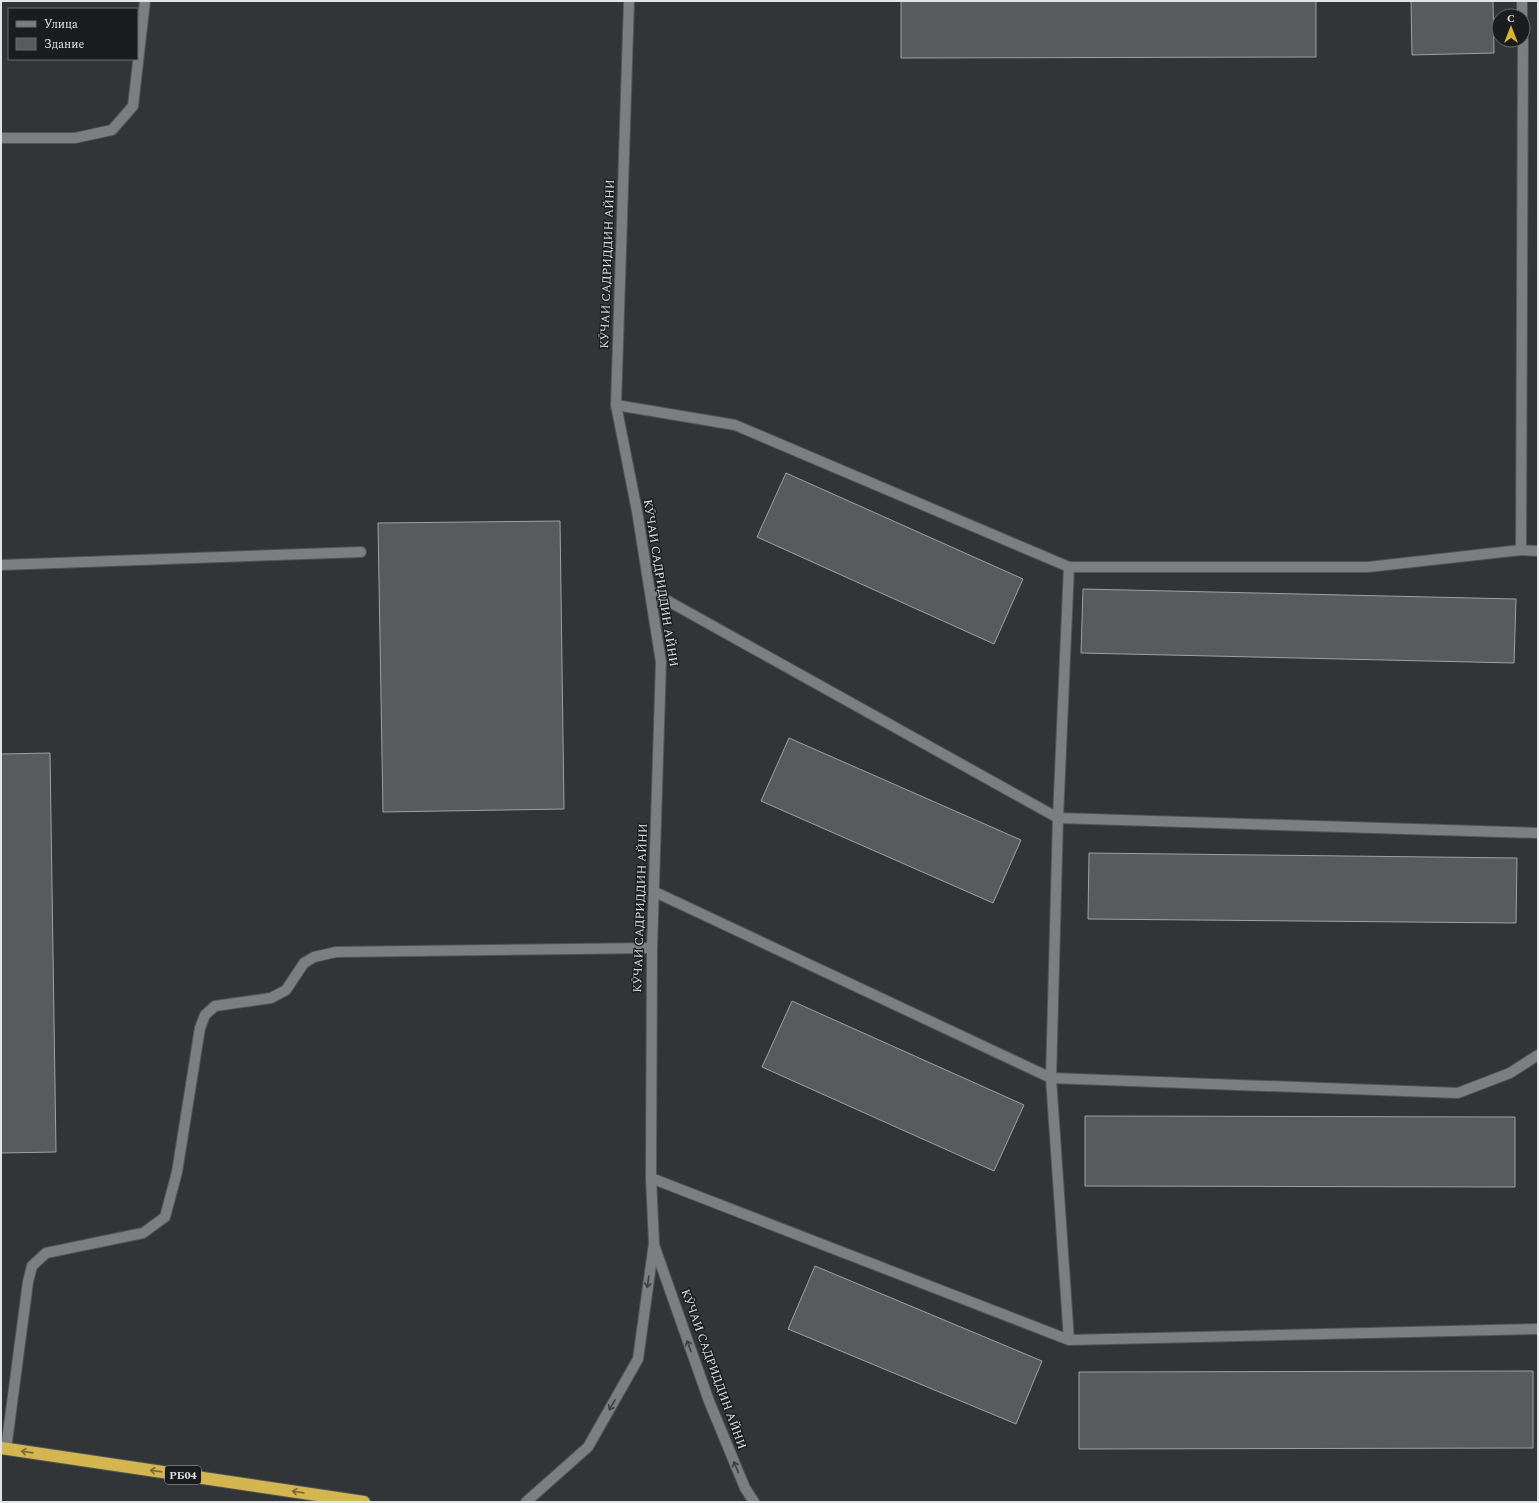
<svg xmlns="http://www.w3.org/2000/svg" width="1539" height="1503" viewBox="0 0 1539 1503" font-family="Spectral,serif">
<style>
.building{fill:#585b5d;stroke:#9ea1a4}
.lines{fill:none;stroke-linecap:round;stroke-linejoin:round}
.lane-casing{stroke:#515456;stroke-width:12}
.street-casing{stroke:#515456;stroke-width:12}
.highway-casing{stroke:#515456;stroke-width:14}
.lane{stroke:#7b7f81;stroke-width:10}
.street{stroke:#7b7f81;stroke-width:10}
.highway{stroke:#d3b650;stroke-width:12}
.oneway{stroke:#3d3f40}
.oneway2{stroke:#776936}
.labels{text-anchor:middle;stroke-width:3;stroke-linejoin:round;paint-order:stroke}
.shield{fill:#1b1c1d;stroke:#a6a8a9;stroke-width:1}
.shield-label{font-size:11px;font-weight:bold;fill:#e2e4e5}
.street-label{font-size:12px;fill:#e2e4e5;stroke:#1b1c1d}
</style>
<rect width="100%" height="100%" fill="#323537"/>
<path class="building" d="M 901,1 L 1316,1 L 1316,57 L 901,58 Z
M 1411,1 L 1493,1 L 1494,53 L 1412,55 Z
M 786,473 L 1023,579 L 994,644 L 757,537 Z
M 560,521 L 564,809 L 383,812 L 378,523 Z
M 1083,589 L 1516,599 L 1514,663 L 1081,653 Z
M 789,738 L 1021,840 L 993,903 L 761,801 Z
M 50,753 L 56,1152 L 1,1153 L 1,754 Z
M 1089,853 L 1517,858 L 1516,923 L 1088,919 Z
M 792,1001 L 1024,1105 L 994,1171 L 762,1067 Z
M 1085,1116 L 1515,1117 L 1515,1187 L 1085,1186 Z
M 815,1266 L 1042,1361 L 1016,1424 L 788,1329 Z
M 1533,1371 L 1533,1448 L 1079,1449 L 1079,1372 Z"/>
<g class="lines">
<defs>
<path id="lane" d="M 1522,1 L 1522,16
M 1,138 L 75,138 L 112,130 L 133,106 L 145,1
M 616,405 L 735,425 L 1069,567 L 1368,567 L 1521,550 L 1538,551
M 1521,550 L 1523,40
M 1,565 L 361,552
M 1069,567 L 1058,818 L 1051,1078 L 1069,1340
M 650,591 L 1058,818 L 1538,833
M 655,892 L 1051,1078 L 1458,1093 L 1510,1073 L 1538,1055
M 651,1178 L 1069,1340 L 1538,1329
M 6,1449 L 28,1282 L 32,1266 L 46,1253 L 143,1233 L 165,1217 L 177,1172 L 200,1028 L 205,1015 L 215,1006 L 271,998 L 286,990 L 304,963 L 314,957 L 336,952 L 652,948"/>
<path id="street" d="M 654,1245 L 709,1401 L 745,1488 L 754,1502
M 526,1502 L 588,1447 L 638,1359 L 654,1243 L 651,1178 L 652,948 L 661,662 L 637,511 L 616,405 L 629,1"/>
<path id="highway" d="M 1,1448 L 364,1502"/>
</defs>
<use href="#lane" class="lane-casing"/>
<use href="#street" class="street-casing"/>
<use href="#highway" class="highway-casing"/>
<use href="#lane" class="lane"/>
<use href="#street" class="street"/>
<use href="#highway" class="highway"/>
</g>
<defs><path id="oneway-shaft" d="M-6 0H5M1.5-3L5.5 0L1.5 3" fill="none" stroke-width="1.6" stroke-linecap="round" stroke-linejoin="round"/></defs>
<g class="oneway">
<use href="#oneway-shaft" transform="translate(648 1282) rotate(98)"/>
<use href="#oneway-shaft" transform="translate(689 1346) rotate(-110)"/>
<use href="#oneway-shaft" transform="translate(612 1405) rotate(120)"/>
<use href="#oneway-shaft" transform="translate(736 1467) rotate(-113)"/>
</g>
<g class="oneway2">
<use href="#oneway-shaft" transform="translate(27 1452) rotate(-172)"/>
<use href="#oneway-shaft" transform="translate(156 1471) rotate(-172)"/>
<use href="#oneway-shaft" transform="translate(298 1492) rotate(-172)"/>
</g>
<g class="labels">
<rect class="shield" x="165" y="1466" width="36" height="18" rx="3"/>
<g class="shield-label">
<text x="183" y="1479">РБ04</text>
</g>
<g class="street-label">
<text transform="translate(607 264) rotate(-88)" y="4">КӮЧАИ САДРИДДИН АЙНИ</text>
<text transform="translate(661 583) rotate(81)" y="4">КӮЧАИ САДРИДДИН АЙНИ</text>
<text transform="translate(640 908) rotate(-88)" y="4">КӮЧАИ САДРИДДИН АЙНИ</text>
<text transform="translate(714 1369) rotate(70)" y="4">КӮЧАИ САДРИДДИН АЙНИ</text>
</g>
</g>
<rect width="1539" height="1503" fill="none" stroke="#e2e4e5" stroke-width="4"/>
<rect x="8" y="8" width="130" height="52" fill="#1b1c1d" stroke="#6b6c6d"/>
<rect x="16" y="21" width="20" height="6" fill="#7b7f81" stroke="#6b6c6d"/>
<text x="44" y="28" font-size="12" fill="#e2e4e5">Улица</text>
<rect x="16" y="38" width="20" height="12" fill="#585b5d" stroke="#6b6c6d"/>
<text x="44" y="48" font-size="12" fill="#e2e4e5">Здание</text>
<g transform="translate(1511 28)"><circle r="19" fill="#1b1c1d" stroke="#6b6c6d"/>
<path d="M0-3L7 15L0 10L-7 15Z" fill="#d7b434"/>
<text y="-6" font-size="11" font-weight="bold" text-anchor="middle" fill="#e2e4e5">С</text>
</g>
</svg>
